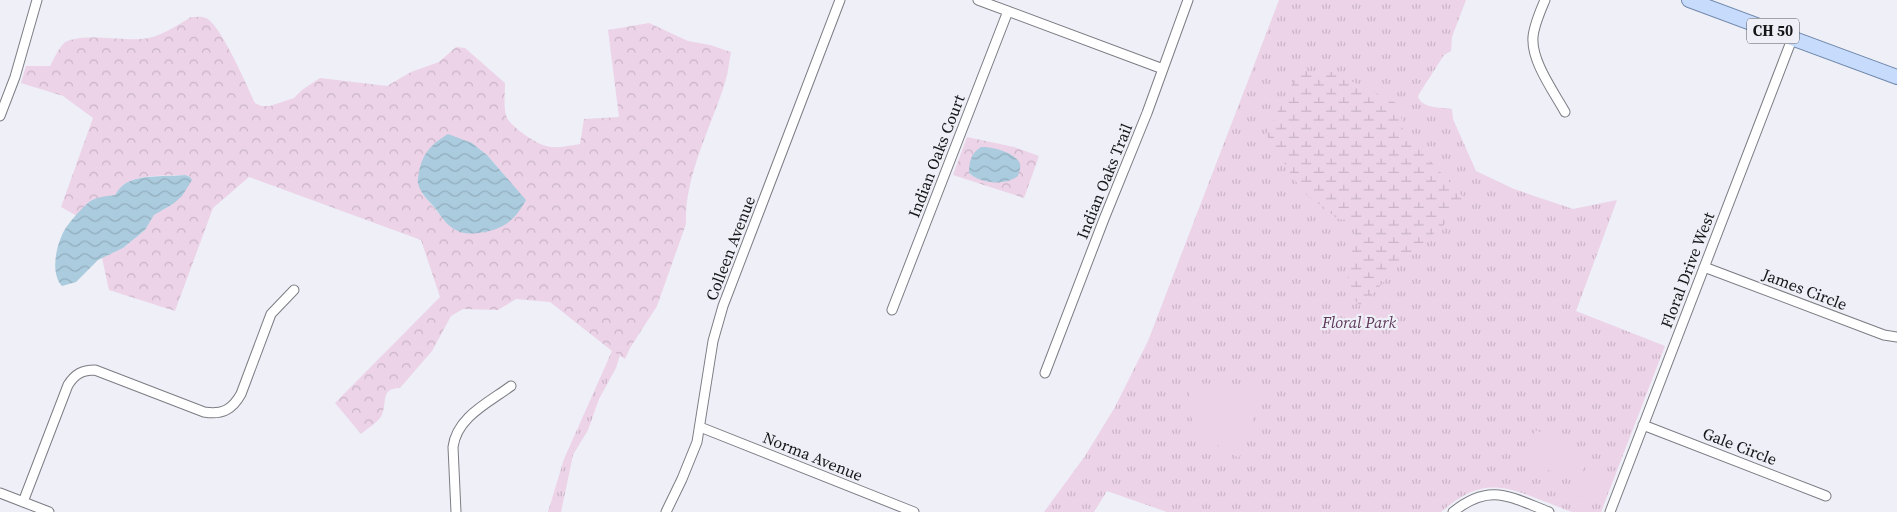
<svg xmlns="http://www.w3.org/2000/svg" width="1897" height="512" viewBox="0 0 1897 512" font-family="'Source Serif 4',serif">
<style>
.grass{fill:url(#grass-tufts)}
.forest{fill:url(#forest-crowns);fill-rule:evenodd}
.wetland{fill:url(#wetland-marsh)}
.garden{fill:#ecd3e8}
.water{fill:url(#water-waves)}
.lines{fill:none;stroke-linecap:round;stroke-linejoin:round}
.street-casing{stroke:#7c7d84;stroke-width:11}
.primary-casing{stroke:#7188ab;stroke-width:16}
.street{stroke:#fff;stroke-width:9}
.primary{stroke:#c7dcfc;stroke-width:14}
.labels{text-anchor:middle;stroke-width:4.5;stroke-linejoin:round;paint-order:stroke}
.shield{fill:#eeeff7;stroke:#57575c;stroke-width:1}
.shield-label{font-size:15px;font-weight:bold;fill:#161619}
.street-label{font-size:16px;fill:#161619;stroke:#eeeff7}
.park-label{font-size:16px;font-style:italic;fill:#5e3859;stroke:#eeeff7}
</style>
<defs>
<pattern id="grass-tufts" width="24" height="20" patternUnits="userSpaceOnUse" patternTransform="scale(1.25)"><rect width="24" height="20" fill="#ecd3e8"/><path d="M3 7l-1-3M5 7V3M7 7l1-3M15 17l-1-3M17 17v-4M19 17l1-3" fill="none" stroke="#cab4c6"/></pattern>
<pattern id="forest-crowns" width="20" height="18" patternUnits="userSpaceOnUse" patternTransform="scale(1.25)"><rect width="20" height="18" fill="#ecd3e8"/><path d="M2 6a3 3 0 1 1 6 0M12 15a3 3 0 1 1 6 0" fill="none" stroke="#cab4c6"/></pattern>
<pattern id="wetland-marsh" width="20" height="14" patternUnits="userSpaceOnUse" patternTransform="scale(1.25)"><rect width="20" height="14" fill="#ecd3e8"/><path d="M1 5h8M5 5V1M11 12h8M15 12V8" fill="none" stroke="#cab4c6"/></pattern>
<pattern id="water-waves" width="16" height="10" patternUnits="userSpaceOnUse" patternTransform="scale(1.25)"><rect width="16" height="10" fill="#abcbde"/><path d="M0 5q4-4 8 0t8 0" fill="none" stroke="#92aebe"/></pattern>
</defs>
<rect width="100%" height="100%" fill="#eeeff7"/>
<path class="grass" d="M 1279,0 L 1466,0 L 1452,37 L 1451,51 L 1444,55 L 1419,94 L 1418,97 C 1423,109 1440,107 1452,109 L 1453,119 L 1476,171 L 1514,189 L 1573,209 L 1617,200 L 1576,311 L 1665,346 L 1601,512 C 1593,512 1583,512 1574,512 C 1566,511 1557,506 1549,503 C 1502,485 1482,477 1441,512 L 1167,512 L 1107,491 L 1094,512 L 1044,512 L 1085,456 L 1115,407 L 1148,341 Z
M 612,351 L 620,355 L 616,368 L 599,399 L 588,430 L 573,455 L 561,512 L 548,512 L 564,459 Z"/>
<path class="forest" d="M 191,17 C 196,17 202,16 206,18 C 221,25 247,86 255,103 L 261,106 L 270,106 L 294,98 L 302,90 L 320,78 L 387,86 L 411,72 L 439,62 L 456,47 L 465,48 L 505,83 C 505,93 503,109 507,118 C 511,124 516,128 521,132 C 546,150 550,149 580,144 L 584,119 L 619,117 L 608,30 L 649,23 L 688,41 L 710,45 L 731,52 C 729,62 728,73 725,83 C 711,127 684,177 686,224 L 657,306 L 630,348 L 625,359 L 612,351 L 550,302 L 516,299 L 498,310 L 463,309 L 451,316 L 432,351 L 400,388 C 378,388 389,406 380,418 C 375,424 367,429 361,434 L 335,403 L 440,297 L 421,240 L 249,177 L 213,208 L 175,311 L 109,290 L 102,258 L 123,248 L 145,230 L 154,215 L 173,204 L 191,180 L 190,177 L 184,175 C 167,176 142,174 126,183 C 121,186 118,190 115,195 L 91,200 L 77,216 L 61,207 L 93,118 L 63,96 L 21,83 L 26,66 L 50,66 C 54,59 58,49 64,43 C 79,32 123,41 141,39 C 159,38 176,26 191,17 ZM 472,143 L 487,155 L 507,178 L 455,230 L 445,221 L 422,193 Z
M 967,137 L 1014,147 L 1039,156 L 1024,198 L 953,175 ZM 1000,150 L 1016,158 L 984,180 L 972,176 L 969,173 Z"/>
<path class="wetland" d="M 1299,71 L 1333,72 L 1400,105 L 1403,131 L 1464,198 L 1443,226 L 1408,255 L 1361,307 L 1346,290 L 1357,221 L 1338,219 L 1302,191 L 1266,134 Z"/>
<path class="garden" d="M 1191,383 L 1256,386 L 1263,392 L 1239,458 C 1220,446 1190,433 1189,406 C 1189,399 1190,390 1191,383 Z
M 1535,430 L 1590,452 L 1578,482 L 1523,460 Z
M 1589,459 L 1608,466 L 1593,502 L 1575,495 Z"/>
<path class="water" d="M 448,134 L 472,143 L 487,155 L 526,200 C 514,222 502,230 478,233 C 470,234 463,234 456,230 C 447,226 441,216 435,208 C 429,201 420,193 418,183 C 417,180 419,175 419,172 C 423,152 432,144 448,134 Z
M 981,147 C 991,146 1017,153 1020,164 C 1021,168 1019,172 1018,176 C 1005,186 981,184 969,173 C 969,162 971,153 981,147 Z
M 185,175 L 190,177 L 192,180 L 182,196 L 173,204 L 154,215 L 145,230 L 123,248 L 98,260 L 76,282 L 62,286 C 50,273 56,246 64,231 C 68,223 82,208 89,202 C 95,197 108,196 115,195 C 118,190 121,186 126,183 C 142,174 167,177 185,175 Z"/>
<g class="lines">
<defs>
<path id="street" d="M 978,0 L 1163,69
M 1545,0 C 1540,12 1534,25 1533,37 C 1531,61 1554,92 1565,112
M 0,116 L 15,77 L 37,0
M 1704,267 L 1884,335 L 1897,337
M 892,310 L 1008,11
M 1045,373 L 1104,219 L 1147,113 L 1188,0
M 1643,425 L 1826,496
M 700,427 L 914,512
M 0,493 L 49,512
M 23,502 L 68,385 C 75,374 82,370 95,370 L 204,412 C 222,415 232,410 241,394 L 271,314 L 294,290
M 456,512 L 453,447 C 457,417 488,403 511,386
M 666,512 L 682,479 L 697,442 L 713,341 L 723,306 L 840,0
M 1453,512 C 1490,482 1510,497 1549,512
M 1610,512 L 1792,39"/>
<path id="primary" d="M 1689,0 L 1897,77"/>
</defs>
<use href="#street" class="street-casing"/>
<use href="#primary" class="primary-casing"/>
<use href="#street" class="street"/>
<use href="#primary" class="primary"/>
</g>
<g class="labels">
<rect class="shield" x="1747" y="18.5" width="52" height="25" rx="4"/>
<g class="shield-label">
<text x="1773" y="36">CH 50</text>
</g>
<g class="street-label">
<text transform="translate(936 156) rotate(-69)" y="6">Indian Oaks Court</text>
<text transform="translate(1104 181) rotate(-68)" y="6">Indian Oaks Trail</text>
<text transform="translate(730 248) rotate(-69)" y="6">Colleen Avenue</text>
<text transform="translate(1687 270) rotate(-69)" y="6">Floral Drive West</text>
<text transform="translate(1805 289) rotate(21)" y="6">James Circle</text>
<text transform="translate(1740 446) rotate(21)" y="6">Gale Circle</text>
<text transform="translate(813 456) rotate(22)" y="6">Norma Avenue</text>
</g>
<g class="park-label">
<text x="1359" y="328">Floral Park</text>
</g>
</g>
</svg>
